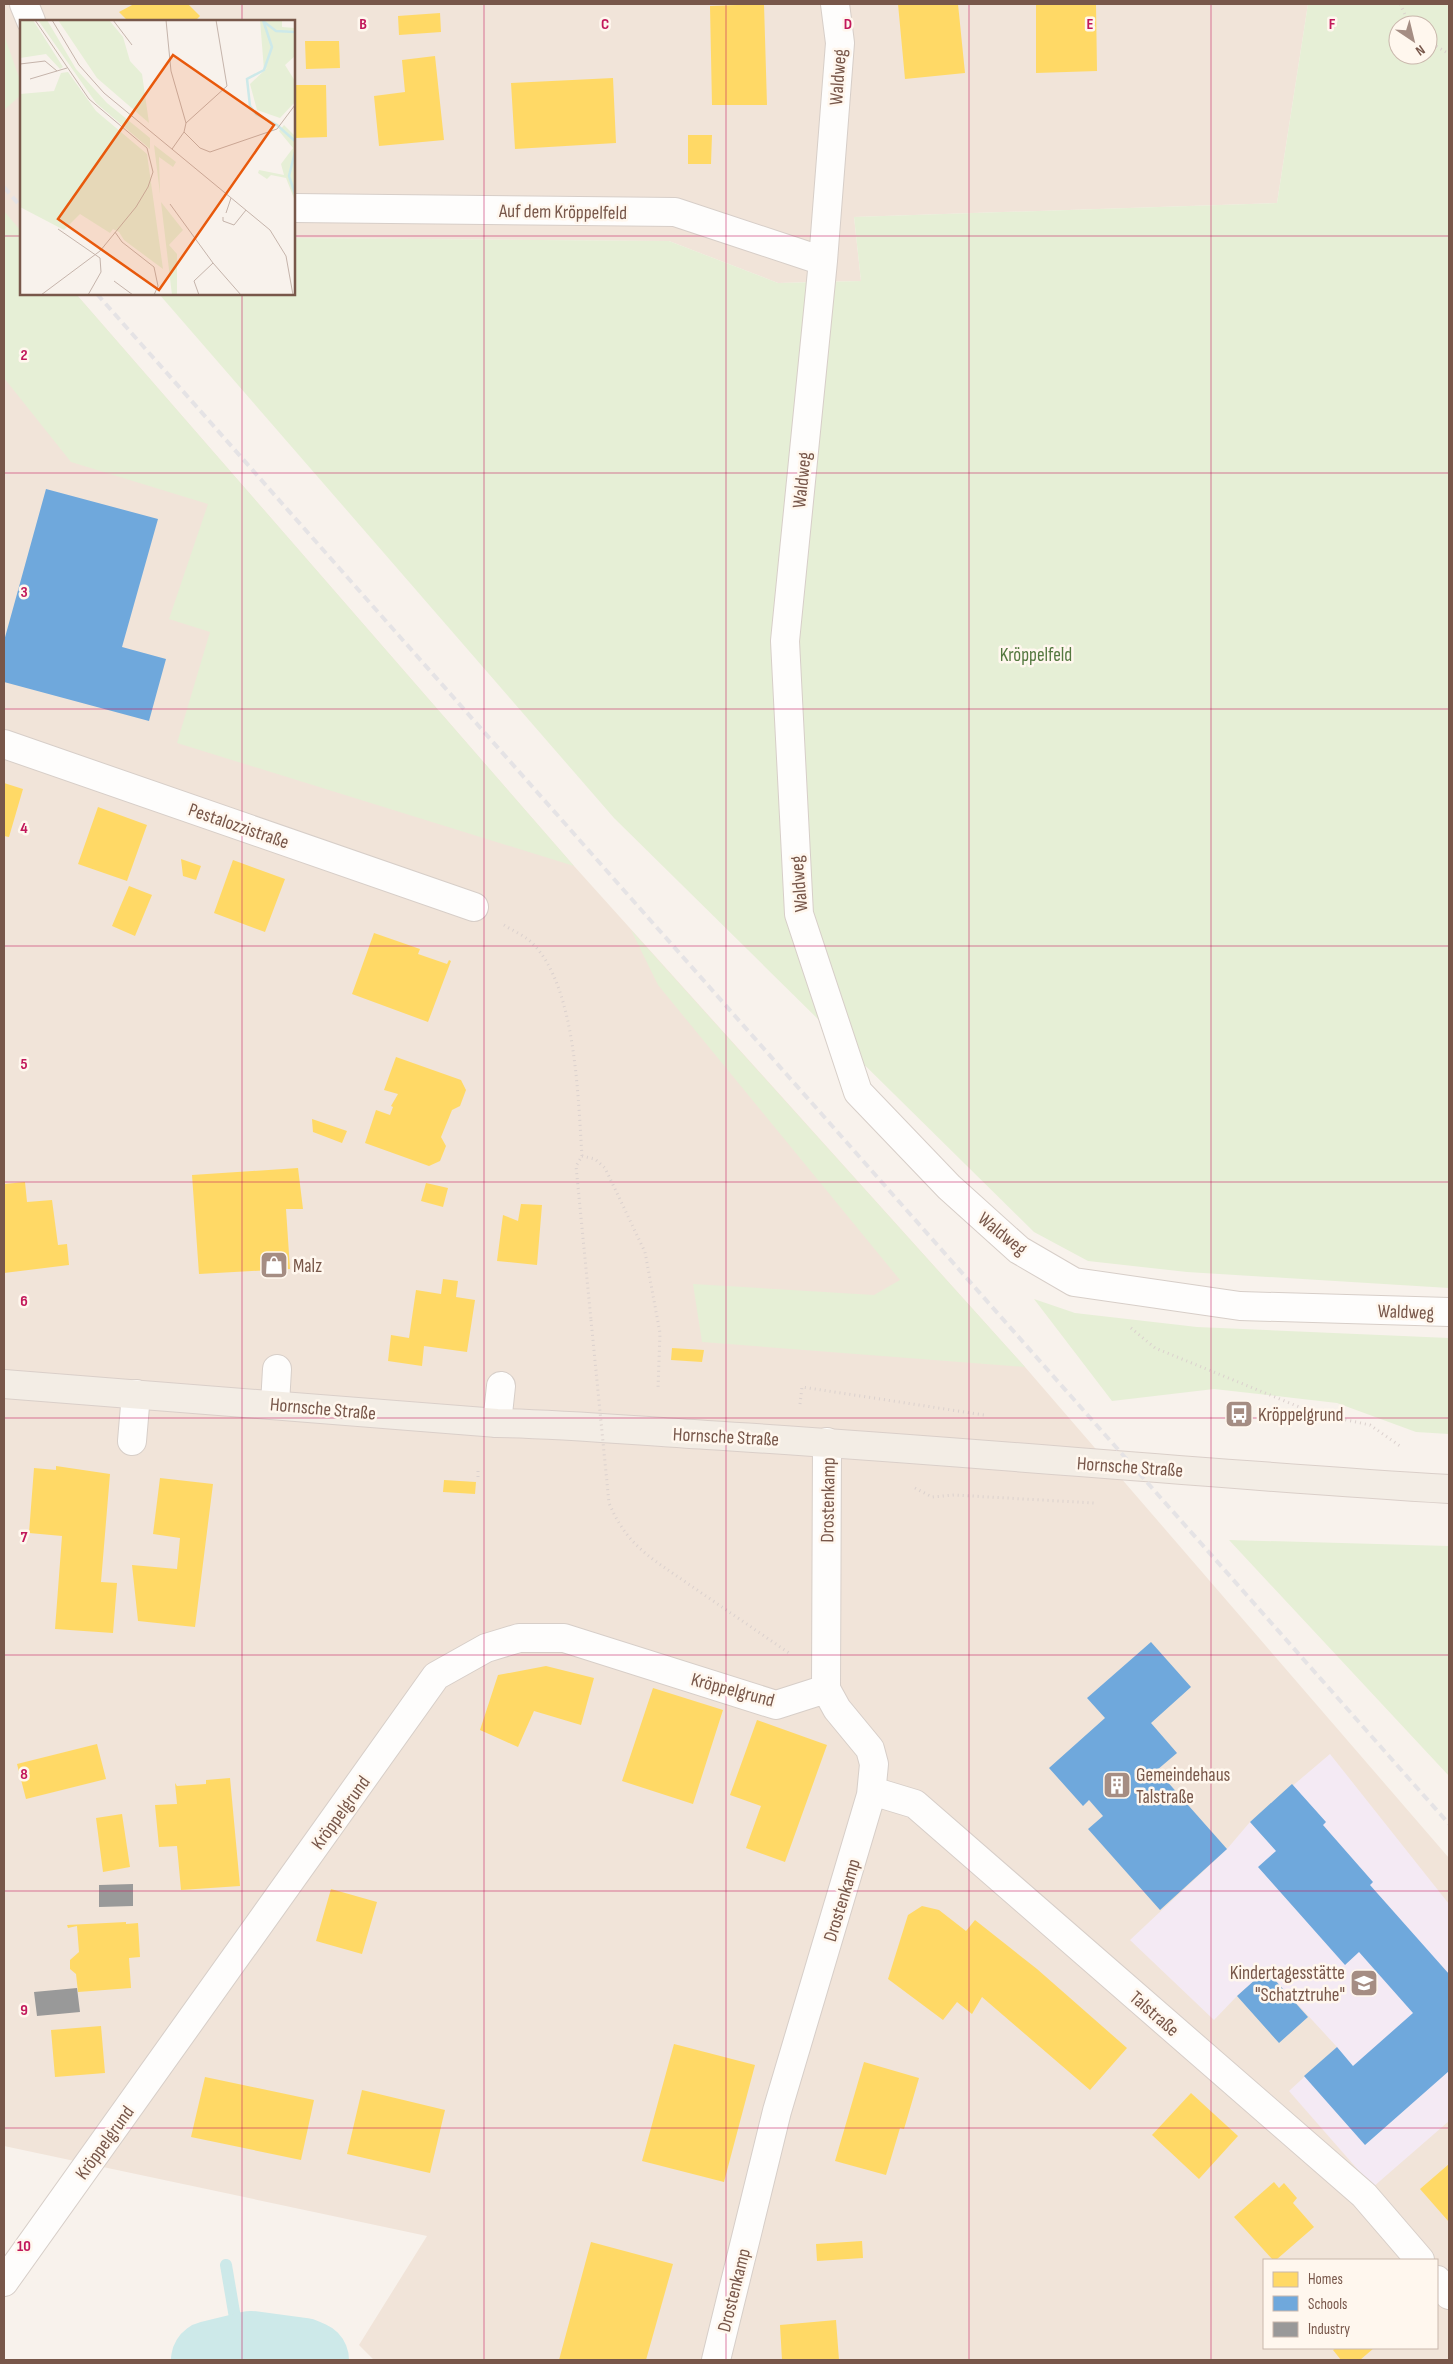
<svg xmlns="http://www.w3.org/2000/svg" width="1453" height="2364" viewBox="0 0 1453 2364" font-family="'Sofia Sans Condensed',sans-serif">
<style>
.residential{fill:#f1e4d9;fill-rule:evenodd}
.education{fill:#f4eaf4}
.green{fill:#e6efd6;fill-rule:evenodd}
.homes{fill:#ffd966}
.schools{fill:#6fa8dc}
.industry{fill:#999}
.lines{fill:none;stroke-linecap:round;stroke-linejoin:round}
.stream{stroke:#cde9e9;stroke-width:12}
.river{stroke:#cde9e9;stroke-width:78}
.minor-casing{stroke:#d7cec8;stroke-width:30}
.major-casing{stroke:#dacfc9;stroke-width:30}
.path{stroke:#dbd1ce;stroke-width:3;stroke-dasharray:1 4;stroke-linecap:butt}
.minor{stroke:#fefdfc;stroke-width:28}
.major{stroke:#f3ede5;stroke-width:28}
.rail{stroke:#e5e3e5;stroke-width:4;stroke-dasharray:8 5;stroke-linecap:butt}
.path-bridge{stroke:#dbd1ce;stroke-width:3;stroke-dasharray:1 4;stroke-linecap:butt}
.grid{fill:none;stroke:#c2185b;stroke-width:1;stroke-opacity:0.55}
.labels{text-anchor:middle;stroke-width:5;stroke-linejoin:round;paint-order:stroke}
.street-label{font-size:19px;fill:#78574a;stroke:#fff7ee}
.park-label{font-size:19px;fill:#54783f;stroke:#fff7ee}
.poi-label{font-size:19px;fill:#78574a;stroke:#fff7ee;text-anchor:start}
.inset-river{fill:none;stroke:#cde9e9;stroke-width:2.5}
.inset-road{fill:none;stroke:#c5b4ab;stroke-width:1}
.view{fill:#e8590c;fill-opacity:0.15;stroke:#e8590c;stroke-width:2.5}
.inset-edge{fill:none;stroke:#78574a;stroke-width:2.5}
.grid-label{font-size:16px;text-anchor:middle;font-weight:bold;fill:#c2185b;stroke:#fff7ee;stroke-width:5;stroke-linejoin:round;paint-order:stroke}
</style>
<rect width="100%" height="100%" fill="#f8f2ec"/>
<path class="residential" d="M 4,4 L 1308,4 L 1277,203 L 854,217 L 861,281 L 778,283 L 669,241 L 294,238 L 294,21 L 21,21 L 21,228 L 19,228 L 21,231 L 21,294 L 76,294 L 574,866 L 1025,1367 L 1449,1858 L 1449,2360 L 374,2360 L 359,2345 L 427,2236 L 4,2146 ZM 1264,2260 L 1437,2260 L 1437,2348 L 1264,2348 Z"/>
<path class="education" d="M 1330,1754 L 1449,1904 L 1449,2121 L 1373,2187 L 1289,2091 L 1337,2047 L 1266,1970 L 1237,1996 L 1214,2020 L 1130,1940 L 1227,1849 L 1250,1822 Z"/>
<path class="green" d="M 1308,4 L 1449,4 L 1449,1288 L 1187,1272 L 1088,1261 L 1034,1232 L 614,818 L 159,294 L 294,294 L 294,238 L 669,241 L 778,283 L 861,281 L 854,217 L 1277,203 ZM 1398,25 L 1428,25 L 1428,55 L 1398,55 Z
M 4,35 L 21,83 L 21,95 L 4,110 Z
M 4,211 L 21,231 L 21,294 L 76,294 L 574,866 L 177,743 L 210,632 L 169,619 L 208,504 L 71,462 L 4,378 Z
M 631,930 L 1025,1367 L 702,1342 L 693,1284 L 874,1295 L 900,1280 L 658,985 Z
M 1034,1299 L 1075,1313 L 1197,1327 L 1449,1338 L 1449,1434 L 1416,1432 L 1337,1403 L 1214,1389 L 1112,1401 Z
M 1229,1540 L 1449,1546 L 1449,1776 Z"/>
<path class="homes" d="M 134,4 L 188,4 L 200,16 L 195,21 L 128,21 L 119,12 Z
M 764,4 L 767,105 L 712,105 L 710,6 Z
M 898,4 L 958,4 L 965,73 L 905,79 Z
M 1036,4 L 1096,4 L 1097,71 L 1036,73 Z
M 440,13 L 441,32 L 399,35 L 398,16 Z
M 305,41 L 339,41 L 340,68 L 306,69 Z
M 435,56 L 444,140 L 379,146 L 374,96 L 405,92 L 402,60 Z
M 613,78 L 616,143 L 515,149 L 511,83 Z
M 294,85 L 326,85 L 327,137 L 294,138 Z
M 688,135 L 712,135 L 711,164 L 688,164 Z
M 4,783 L 23,789 L 9,837 L 4,836 Z
M 98,807 L 147,825 L 127,881 L 78,864 Z
M 181,859 L 201,866 L 196,880 L 183,876 Z
M 233,860 L 285,879 L 265,932 L 214,913 Z
M 129,886 L 152,895 L 135,936 L 112,926 Z
M 374,933 L 420,949 L 418,954 L 447,964 L 449,960 L 451,961 L 428,1022 L 352,994 Z
M 396,1057 L 461,1080 L 466,1090 L 460,1106 L 452,1110 L 441,1137 L 446,1146 L 440,1161 L 429,1166 L 365,1143 L 376,1110 L 390,1115 L 393,1107 L 391,1106 L 398,1094 L 384,1090 Z
M 312,1119 L 347,1131 L 342,1143 L 313,1132 Z
M 298,1168 L 303,1209 L 286,1209 L 290,1269 L 199,1274 L 192,1175 Z
M 25,1182 L 27,1202 L 52,1200 L 58,1245 L 67,1244 L 69,1265 L 4,1273 L 4,1184 Z
M 426,1183 L 448,1188 L 443,1207 L 421,1201 Z
M 521,1204 L 542,1205 L 537,1265 L 497,1261 L 503,1215 L 518,1221 Z
M 443,1279 L 458,1281 L 456,1297 L 475,1300 L 467,1352 L 424,1346 L 422,1366 L 388,1361 L 391,1335 L 409,1338 L 416,1290 L 441,1294 Z
M 672,1348 L 704,1350 L 702,1362 L 671,1360 Z
M 56,1466 L 110,1474 L 101,1582 L 117,1583 L 113,1633 L 55,1629 L 62,1536 L 29,1533 L 34,1468 L 56,1470 Z
M 160,1478 L 213,1484 L 195,1627 L 138,1621 L 132,1565 L 177,1569 L 180,1538 L 153,1534 Z
M 444,1480 L 476,1482 L 475,1494 L 443,1492 Z
M 546,1666 L 594,1678 L 581,1725 L 534,1711 L 518,1747 L 480,1730 L 498,1675 Z
M 653,1688 L 723,1710 L 693,1804 L 622,1781 Z
M 757,1720 L 827,1745 L 785,1862 L 746,1848 L 761,1806 L 730,1795 Z
M 97,1744 L 106,1779 L 26,1799 L 17,1764 Z
M 230,1778 L 240,1886 L 181,1890 L 177,1846 L 159,1847 L 155,1805 L 177,1804 L 175,1783 L 177,1786 L 206,1784 L 206,1780 Z
M 122,1814 L 130,1867 L 103,1872 L 96,1818 Z
M 331,1889 L 377,1902 L 362,1954 L 316,1941 Z
M 922,1906 L 939,1910 L 966,1931 L 975,1920 L 1037,1969 L 1127,2048 L 1090,2090 L 982,1997 L 972,2014 L 957,2002 L 943,2020 L 888,1979 L 908,1915 Z
M 126,1922 L 126,1924 L 138,1923 L 140,1957 L 129,1958 L 131,1988 L 78,1992 L 76,1974 L 70,1969 L 70,1960 L 79,1952 L 77,1926 L 68,1928 L 67,1925 Z
M 101,2026 L 105,2073 L 55,2077 L 51,2030 Z
M 674,2044 L 755,2065 L 724,2182 L 642,2161 Z
M 864,2062 L 919,2078 L 904,2129 L 900,2128 L 886,2175 L 835,2161 Z
M 205,2077 L 314,2100 L 301,2160 L 191,2137 Z
M 362,2090 L 445,2110 L 430,2173 L 347,2154 Z
M 1191,2093 L 1238,2136 L 1199,2179 L 1152,2135 Z
M 1449,2164 L 1449,2222 L 1420,2189 Z
M 1274,2182 L 1279,2188 L 1284,2183 L 1297,2198 L 1293,2203 L 1314,2227 L 1276,2260 L 1273,2260 L 1234,2217 Z
M 862,2241 L 863,2258 L 817,2261 L 816,2244 Z
M 591,2242 L 673,2264 L 646,2360 L 559,2360 Z
M 836,2320 L 839,2360 L 782,2360 L 780,2325 Z
M 1336,2348 L 1374,2348 L 1360,2360 L 1341,2360 L 1333,2350 Z"/>
<path class="schools" d="M 46,489 L 158,519 L 122,647 L 166,659 L 149,721 L 4,682 L 4,641 Z
M 1151,1642 L 1191,1687 L 1151,1723 L 1177,1753 L 1157,1770 L 1227,1849 L 1160,1910 L 1088,1829 L 1103,1816 L 1089,1800 L 1083,1806 L 1049,1768 L 1105,1718 L 1087,1698 Z
M 1292,1784 L 1326,1822 L 1323,1825 L 1373,1882 L 1370,1885 L 1449,1974 L 1449,2071 L 1365,2145 L 1304,2076 L 1337,2047 L 1353,2066 L 1413,2013 L 1359,1952 L 1345,1965 L 1258,1867 L 1276,1851 L 1250,1822 Z
M 1266,1970 L 1308,2017 L 1279,2043 L 1237,1996 Z"/>
<path class="industry" d="M 133,1884 L 133,1906 L 99,1907 L 99,1885 Z
M 77,1988 L 80,2012 L 37,2016 L 34,1992 Z"/>
<g class="lines">
<path class="stream" d="M 226,2265 L 241,2353"/>
<path class="river" d="M 210,2360 L 251,2350 L 303,2357 L 310,2360"/>
<defs>
<path id="minor" d="M 24,4 L 31,21
M 835,4 L 840,43 L 823,261 L 785,641 L 799,914 L 858,1092 L 949,1187 L 1019,1250 L 1074,1282 L 1240,1306 L 1449,1312
M 294,208 L 675,212 L 823,261
M 4,744 L 474,907
M 275,1404 L 277,1369
M 497,1423 L 501,1386
M 132,1441 L 136,1394
M 871,1795 L 882,1794 L 915,1804 L 1364,2195 L 1420,2260
M 1437,2280 L 1449,2295
M 4,2282 L 436,1676 L 486,1648 L 519,1638 L 564,1638 L 776,1705 L 826,1689
M 716,2360 L 777,2111 L 871,1795 L 874,1764 L 870,1749 L 837,1709 L 826,1689 L 827,1442"/>
<path id="major" d="M 4,1384 L 497,1423 C 567,1424 637,1431 707,1435 C 955,1450 1202,1474 1449,1489"/>
</defs>
<use href="#minor" class="minor-casing"/>
<use href="#major" class="major-casing"/>
<path class="path" d="M 1400,4 L 1410,25
M 1428,41 L 1449,54
M 504,925 C 513,931 526,936 533,944 C 576,987 578,1098 582,1156 L 576,1166 L 591,1320
M 582,1156 L 595,1159 L 605,1168 L 645,1252 L 660,1333 L 658,1389
M 1131,1328 L 1155,1348 L 1314,1413 L 1370,1425 L 1400,1446
M 800,1404 L 802,1387 L 984,1415
M 478,1477 L 478,1469
M 915,1488 L 932,1497 L 954,1495 L 1094,1503
M 668,1570 L 789,1653"/>
<use href="#minor" class="minor"/>
<use href="#major" class="major"/>
<path class="rail" d="M 4,187 L 21,207
M 97,294 L 1449,1824"/>
<path class="path-bridge" d="M 591,1320 L 609,1503 C 623,1536 639,1550 668,1570"/>
</g>
<path class="grid" d="M 242,4 L 242,21M 484,4 L 484,2360M 726,4 L 726,2360M 969,4 L 969,2360M 1211,4 L 1211,2360M 4,236 L 21,236M 294,236 L 1449,236M 242,294 L 242,2360M 4,473 L 1449,473M 4,709 L 1449,709M 4,946 L 1449,946M 4,1182 L 1449,1182M 4,1418 L 1449,1418M 4,1655 L 1449,1655M 4,1891 L 1449,1891M 4,2128 L 1449,2128"/>
<defs>
<symbol id="shop-square" viewBox="-11 -11 22 22"><rect x="-9" y="-9" width="18" height="18" rx="4" fill="#a58d83" stroke="#fff7ee"/><path d="M-5-2.5h2.3a2.7 3.5 0 0 1 5.4 0H5L5.5 6h-11ZM-1.5-2.5h3a1.5 2.3 0 0 0-3 0Z" fill="#fff"/></symbol>
<symbol id="bus-square" viewBox="-11 -11 22 22"><rect x="-9" y="-9" width="18" height="18" rx="4" fill="#a58d83" stroke="#fff7ee"/><path d="M-5-6H5V4H4V6H2V4H-2V6H-4V4H-5ZM-3.5-4V0h7V-4ZM-3.5 1.2v1.5H-2V1.2ZM2 1.2v1.5H3.5V1.2Z" fill="#fff"/></symbol>
<symbol id="building-square" viewBox="-11 -11 22 22"><rect x="-9" y="-9" width="18" height="18" rx="4" fill="#a58d83" stroke="#fff7ee"/><path d="M-4-6H4V6H1V3H-1V6H-4ZM-2.5-4.3h1.7v1.8h-1.7ZM.8-4.3h1.7v1.8H.8ZM-2.5-1h1.7V.8h-1.7ZM.8-1h1.7V.8H.8Z" fill="#fff"/></symbol>
<symbol id="school-square" viewBox="-11 -11 22 22"><rect x="-9" y="-9" width="18" height="18" rx="4" fill="#a58d83" stroke="#fff7ee"/><path d="M0-5L7-2L0 1L-7-2ZM-4 1L0 2.5L4 1V4Q0 6-4 4Z" fill="#fff"/></symbol>
</defs>
<g fill-rule="evenodd">
<use href="#shop-square" x="258" y="1249" width="32" height="32"/>
<use href="#bus-square" x="1223" y="1398" width="32" height="32"/>
<use href="#building-square" x="1101" y="1769" width="32" height="32"/>
<use href="#school-square" x="1348" y="1967" width="32" height="32"/>
</g>
<g class="labels">
<g class="street-label">
<text transform="translate(837 77) rotate(-86)" y="7">Waldweg</text>
<text transform="translate(563 211) rotate(1)" y="7">Auf dem Kröppelfeld</text>
<text transform="translate(801 480) rotate(-84)" y="7">Waldweg</text>
<text transform="translate(239 825) rotate(19)" y="7">Pestalozzistraße</text>
<text transform="translate(798 884) rotate(-95)" y="7">Waldweg</text>
<text transform="translate(1003 1233) rotate(39)" y="7">Waldweg</text>
<text transform="translate(1406 1311) rotate(2)" y="7">Waldweg</text>
<text transform="translate(323 1408) rotate(5)" y="7">Hornsche Straße</text>
<text transform="translate(726 1436) rotate(3)" y="7">Hornsche Straße</text>
<text transform="translate(1130 1466) rotate(4)" y="7">Hornsche Straße</text>
<text transform="translate(827 1500) rotate(-89)" y="7">Drostenkamp</text>
<text transform="translate(733 1689) rotate(15)" y="7">Kröppelgrund</text>
<text transform="translate(340 1812) rotate(-54)" y="7">Kröppelgrund</text>
<text transform="translate(841 1900) rotate(-73)" y="7">Drostenkamp</text>
<text transform="translate(1155 2013) rotate(41)" y="7">Talstraße</text>
<text transform="translate(104 2142) rotate(-54)" y="7">Kröppelgrund</text>
<text transform="translate(733 2290) rotate(-76)" y="7">Drostenkamp</text>
</g>
<g class="park-label">
<text x="1036" y="661">Kröppelfeld</text>
</g>
<g class="poi-label">
<text x="293" y="1272">Malz</text>
<text x="1258" y="1421">Kröppelgrund</text>
<text x="1136" y="1781">Gemeindehaus<tspan x="1136" dy="22">Talstraße</tspan></text>
<text x="1345" y="1979" text-anchor="end">Kindertagesstätte<tspan x="1345" dy="22">"Schatztruhe"</tspan></text>
</g>
</g>
<g transform="translate(20 20)">
<rect width="275" height="275" fill="#f8f2ec"/>
<path d="M 0,0 L 13,0 L 43,47 L 40,49 L 26,34 L 0,38 ZM 18,0 L 27,0 L 56,49 L 87,83 L 130,118 L 130,129 L 76,83 ZM 38,0 L 89,0 L 103,17 L 110,41 L 122,54 L 129,103 L 77,58 ZM 240,0 L 262,0 L 262,7 L 275,8 L 275,36 L 265,45 L 275,61 L 275,82 L 260,98 L 237,90 L 230,64 L 248,47 L 244,50 ZM 48,52 L 76,91 L 127,134 L 143,249 L 104,220 L 99,212 L 93,209 L 90,213 L 60,194 L 44,210 L 0,187 L 0,74 L 34,71 L 41,53 ZM 264,105 L 275,116 L 275,181 L 266,158 L 251,155 L 247,159 L 238,153 L 239,150 L 264,155 L 261,144 L 273,128 L 259,111 ZM 134,125 L 156,142 L 153,147 L 139,137 L 140,174 ZM 141,182 L 163,210 L 149,225 L 157,234 L 157,275 L 152,275 Z" fill="#e6efd6"/>
<path class="inset-river" d="M 243,0 L 252,27 L 244,50 L 227,59 L 230,86 L 236,94 L 257,105 L 275,121M 243,1 L 256,11 L 275,12M 275,132 L 269,156 L 275,174"/>
<path class="inset-road" d="M 15,0 L 69,79 L 127,128 L 133,152 L 128,167 L 116,187 L 80,231 L 21,275M 32,0 L 59,45 L 84,73 L 250,210 L 266,236 L 273,275M 93,0 L 112,25M 146,0 L 151,51 L 166,103M 0,44 L 25,41 L 37,51M 10,59 L 47,48M 164,112 L 180,128 L 190,132 L 257,109 L 275,85M 152,129 L 164,112 L 166,103 L 207,66 L 196,0M 150,184 L 193,243 L 221,275M 206,193 L 211,178M 203,197 L 203,201 L 214,205 L 226,190M 38,209 L 80,238 L 81,252 L 68,275M 95,212 L 102,222 L 134,247 L 138,266 L 134,275M 94,261 L 113,275M 179,275 L 174,261 L 193,243"/>
<path class="view" d="M 153,35 L 254,105 L 139,270 L 38,199 Z"/>
<rect width="275" height="275" class="inset-edge"/>
</g>
<g class="grid-label">
<text x="363" y="29">B</text>
<text x="605" y="29">C</text>
<text x="848" y="29">D</text>
<text x="1090" y="29">E</text>
<text x="1332" y="29">F</text>
<text x="24" y="360">2</text>
<text x="24" y="597">3</text>
<text x="24" y="833">4</text>
<text x="24" y="1069">5</text>
<text x="24" y="1306">6</text>
<text x="24" y="1542">7</text>
<text x="24" y="1779">8</text>
<text x="24" y="2015">9</text>
<text x="24" y="2251">10</text>
</g>
<rect width="1453" height="2364" fill="none" stroke="#78574a" stroke-width="10"/>
<rect x="1263" y="2259" width="175" height="90" fill="#fff7ee" stroke="#c9b7ac"/>
<rect x="1273" y="2272" width="25" height="15" fill="#ffd966" stroke="#c9b7ac"/>
<text x="1308" y="2284" font-size="15" fill="#78574a">Homes</text>
<rect x="1273" y="2296" width="25" height="15" fill="#6fa8dc" stroke="#c9b7ac"/>
<text x="1308" y="2309" font-size="15" fill="#78574a">Schools</text>
<rect x="1273" y="2322" width="25" height="15" fill="#999999" stroke="#c9b7ac"/>
<text x="1308" y="2334" font-size="15" fill="#78574a">Industry</text>
<g transform="translate(1413 40) rotate(145)"><circle r="24" fill="#fff7ee" stroke="#c9b7ac"/>
<path d="M0-4L9 19L0 12L-9 19Z" fill="#a58d83"/>
<text y="-8" font-size="14" font-weight="bold" text-anchor="middle" fill="#78574a">N</text>
</g>
</svg>
